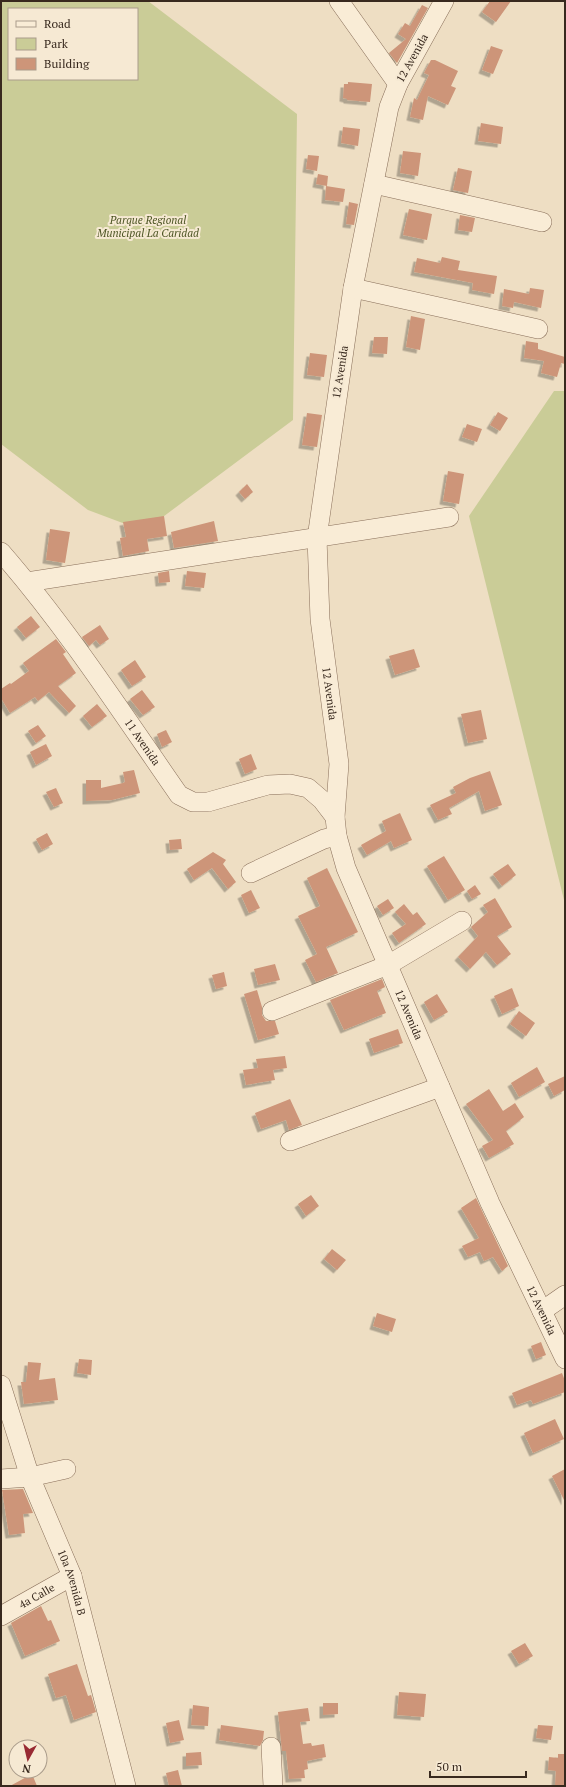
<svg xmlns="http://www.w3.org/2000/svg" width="566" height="1787" viewBox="0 0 566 1787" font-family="'PT Serif',serif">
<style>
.green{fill:#cacc97;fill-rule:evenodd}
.building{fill:#cd9579;filter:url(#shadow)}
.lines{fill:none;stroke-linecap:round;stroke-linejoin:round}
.minor-casing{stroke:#896f5a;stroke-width:20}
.minor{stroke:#f9ecd6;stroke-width:19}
.labels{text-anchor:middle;stroke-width:4;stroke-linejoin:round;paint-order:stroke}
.street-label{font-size:11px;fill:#38291e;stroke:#f6e9d3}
.park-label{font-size:11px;font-style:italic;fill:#4d5524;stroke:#f6e9d3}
</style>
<defs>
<filter id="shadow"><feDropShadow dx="-3.5" dy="3.5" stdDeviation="0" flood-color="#0004"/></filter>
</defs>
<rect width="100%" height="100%" fill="#eedec3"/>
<path class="green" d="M 1,1 L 148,1 L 297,114 L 293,420 L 144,531 L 88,510 L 1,444 ZM 9,9 L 137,9 L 137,79 L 9,79 Z
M 554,391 L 565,391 L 565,904 L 469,516 Z"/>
<path class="building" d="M 490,1 L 511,1 L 496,22 L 482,12 Z
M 422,5 L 428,8 L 397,63 L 389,53 L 406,39 L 398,34 L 405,23 L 410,26 Z
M 491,46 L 503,50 L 493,74 L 482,70 Z
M 431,60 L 435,60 L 458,71 L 451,86 L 456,88 L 448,105 L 428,96 L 423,120 L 410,117 L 414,98 L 417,100 L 429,75 L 424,73 Z
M 348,82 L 372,84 L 370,102 L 347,100 L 347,99 L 343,98 L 344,84 L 348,84 Z
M 481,123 L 503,127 L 501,144 L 478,141 Z
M 343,127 L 360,129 L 358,146 L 341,143 Z
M 403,151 L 421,153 L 418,176 L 400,173 Z
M 308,155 L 319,156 L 317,171 L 306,169 Z
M 458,168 L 472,171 L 468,193 L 453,190 Z
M 318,174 L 328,176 L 327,186 L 316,184 Z
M 326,186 L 345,189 L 343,202 L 325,200 Z
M 349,202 L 358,204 L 354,225 L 346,224 Z
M 409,209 L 432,214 L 427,240 L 403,235 Z
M 460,215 L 475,218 L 472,232 L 458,230 Z
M 442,257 L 460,261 L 458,270 L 497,276 L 494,294 L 472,290 L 473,283 L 414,272 L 417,258 L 440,263 Z
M 530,288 L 544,290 L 541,308 L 514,302 L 513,308 L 502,306 L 504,289 L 529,294 Z
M 411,316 L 425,319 L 420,350 L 406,347 Z
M 374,337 L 388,337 L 387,354 L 372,353 Z
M 526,341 L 538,343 L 538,349 L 565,357 L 565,364 L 561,363 L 557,377 L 541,373 L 544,361 L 524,358 Z
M 310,353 L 327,355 L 324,377 L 307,375 Z
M 498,412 L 508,418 L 500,431 L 490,425 Z
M 307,413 L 322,415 L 317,447 L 302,445 Z
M 467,424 L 482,429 L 477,442 L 462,437 Z
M 448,471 L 464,474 L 459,504 L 443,501 Z
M 247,484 L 253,492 L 245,499 L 239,492 Z
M 164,516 L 167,536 L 147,539 L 149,551 L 123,556 L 120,538 L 126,537 L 123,522 Z
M 214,521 L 218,541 L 174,548 L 171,532 Z
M 50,529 L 70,532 L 65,563 L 46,560 Z
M 169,571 L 170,582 L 159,583 L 158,573 Z
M 187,571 L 206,573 L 204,588 L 185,586 Z
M 31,616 L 40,627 L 26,638 L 17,627 Z
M 100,625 L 109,639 L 100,645 L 96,640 L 89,646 L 82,637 Z
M 56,639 L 66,652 L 63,654 L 76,673 L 58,686 L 76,706 L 69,713 L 49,692 L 38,701 L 35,697 L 10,713 L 1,698 L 1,689 L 10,683 L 11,684 L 29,671 L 23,663 Z
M 414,649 L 420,667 L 395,675 L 389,656 Z
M 135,660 L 146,677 L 132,686 L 121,670 Z
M 142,690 L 155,707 L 143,715 L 130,699 Z
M 97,704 L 107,716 L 92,727 L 83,716 Z
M 481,710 L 487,739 L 468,743 L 461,714 Z
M 38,725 L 46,736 L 36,743 L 28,731 Z
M 166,730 L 172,742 L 162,747 L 157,734 Z
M 46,744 L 52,756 L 36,765 L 30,752 Z
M 251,754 L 257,769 L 245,774 L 239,759 Z
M 134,770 L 140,793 L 112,800 L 86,801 L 86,780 L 101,780 L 101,788 L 123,783 L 125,782 L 123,772 Z
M 490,771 L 502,805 L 485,811 L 479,791 L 449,808 L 452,814 L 438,820 L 430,805 L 456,793 L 453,787 L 470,778 Z
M 56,788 L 63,803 L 54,807 L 46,792 Z
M 400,813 L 412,840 L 394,848 L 391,841 L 367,855 L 361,845 L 386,831 L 382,821 Z
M 47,833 L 53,844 L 42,850 L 36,839 Z
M 181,839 L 182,849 L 170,850 L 169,840 Z
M 213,852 L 226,860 L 223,864 L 236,882 L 228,889 L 212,868 L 194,880 L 187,869 Z
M 444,856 L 465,890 L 448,900 L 427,866 Z
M 508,864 L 516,875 L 502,886 L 493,874 Z
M 327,868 L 358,932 L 326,947 L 338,973 L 316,982 L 305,960 L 317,954 L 298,916 L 320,906 L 307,878 Z
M 475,885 L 481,894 L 472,899 L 467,891 Z
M 251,890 L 260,908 L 249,913 L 241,895 Z
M 495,898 L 512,927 L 497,936 L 511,954 L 497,965 L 486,952 L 470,969 L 458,957 L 478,936 L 471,927 L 488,912 L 483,905 Z
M 388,899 L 394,908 L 383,915 L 377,906 Z
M 404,904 L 413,915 L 417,912 L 426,924 L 399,943 L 392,933 L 406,924 L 395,912 Z
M 275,964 L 280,980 L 258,985 L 254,969 Z
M 224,972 L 227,986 L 216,989 L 212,975 Z
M 382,979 L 385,987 L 377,991 L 386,1013 L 344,1030 L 330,1000 Z
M 512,988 L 519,1006 L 502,1014 L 494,996 Z
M 257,990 L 262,1007 L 262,1015 L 266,1021 L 275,1021 L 279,1034 L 258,1040 L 244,994 Z
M 437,994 L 448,1012 L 434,1020 L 424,1002 Z
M 519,1011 L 535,1023 L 526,1036 L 510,1024 Z
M 398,1029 L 403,1043 L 374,1053 L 369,1039 Z
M 285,1056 L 287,1068 L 273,1070 L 275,1080 L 246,1085 L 243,1070 L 258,1068 L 256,1059 Z
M 537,1067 L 545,1082 L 519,1097 L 511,1083 Z
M 565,1076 L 565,1090 L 554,1096 L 548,1084 Z
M 489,1089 L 503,1111 L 515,1103 L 524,1117 L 506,1131 L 514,1144 L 489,1158 L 482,1146 L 493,1140 L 466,1104 Z
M 290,1099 L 302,1125 L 289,1130 L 286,1120 L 261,1129 L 255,1113 Z
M 311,1195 L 319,1206 L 306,1216 L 298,1204 Z
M 476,1198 L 508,1266 L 502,1271 L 493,1257 L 484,1261 L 480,1252 L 468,1257 L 462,1246 L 479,1238 L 461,1208 Z
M 332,1249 L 346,1260 L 337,1270 L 324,1259 Z
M 377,1313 L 396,1319 L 392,1332 L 373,1326 Z
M 541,1342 L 546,1355 L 536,1359 L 531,1346 Z
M 79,1359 L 92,1360 L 91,1375 L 77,1373 Z
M 28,1362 L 41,1363 L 39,1380 L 55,1378 L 58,1400 L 24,1404 L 21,1382 L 26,1382 Z
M 562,1373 L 565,1381 L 565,1392 L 533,1404 L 531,1400 L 517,1405 L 512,1393 Z
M 555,1419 L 564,1439 L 533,1453 L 524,1433 Z
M 565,1469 L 565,1502 L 552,1476 Z
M 23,1489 L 33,1513 L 23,1514 L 25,1533 L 9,1535 L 2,1490 Z
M 41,1606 L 48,1621 L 51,1620 L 60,1641 L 25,1656 L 11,1623 Z
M 525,1643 L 533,1656 L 519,1664 L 511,1651 Z
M 77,1664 L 88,1696 L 91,1695 L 96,1712 L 74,1720 L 66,1695 L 56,1698 L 48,1674 Z
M 399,1692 L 426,1694 L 424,1717 L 397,1715 Z
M 323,1703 L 338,1703 L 338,1714 L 323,1715 Z
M 193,1705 L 209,1707 L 208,1726 L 191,1725 Z
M 308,1708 L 310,1721 L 300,1722 L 303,1744 L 311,1743 L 312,1746 L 324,1744 L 326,1757 L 307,1761 L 308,1769 L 304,1770 L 305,1778 L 289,1779 L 286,1751 L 282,1751 L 278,1712 Z
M 179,1720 L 184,1740 L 170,1743 L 166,1723 Z
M 221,1725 L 264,1731 L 263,1740 L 260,1746 L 219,1740 Z
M 538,1725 L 553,1726 L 551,1740 L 536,1738 Z
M 201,1752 L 202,1765 L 186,1766 L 186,1753 Z
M 558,1754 L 565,1754 L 565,1786 L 555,1785 L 556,1771 L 548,1770 L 549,1757 L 558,1758 Z
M 178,1770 L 182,1786 L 169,1786 L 166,1773 Z
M 32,1774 L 37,1786 L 10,1786 Z"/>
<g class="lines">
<defs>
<g id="minor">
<path d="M 339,1 L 398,84"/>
<path id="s1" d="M 444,1 L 398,84 L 389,107 L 353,288 L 317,538 L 320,619 L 339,764 L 335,817 L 337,836 L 346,868 L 490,1203 L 565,1359"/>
<path d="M 374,184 L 542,222"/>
<path d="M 353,288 L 538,329"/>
<path id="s2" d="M 1,552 C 67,628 122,713 179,795 L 193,802 L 208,802 L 268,785 L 290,784 L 308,788 L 322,800 L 335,817"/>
<path d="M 27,582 L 449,517"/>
<path d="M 251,873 L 324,839 L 337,836"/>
<path d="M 272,1011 L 388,965 L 462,921"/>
<path d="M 290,1141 L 440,1087"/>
<path d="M 542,1311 L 565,1295"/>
<path id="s3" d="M 1,1385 L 30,1477 L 72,1576 L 126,1786"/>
<path d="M 1,1479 L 30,1477 L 66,1469"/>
<path id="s4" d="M 1,1616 L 72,1576"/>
<path d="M 271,1747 L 273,1786"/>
</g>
</defs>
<use href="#minor" class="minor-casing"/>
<use href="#minor" class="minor"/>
</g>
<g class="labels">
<g class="street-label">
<text transform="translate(412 58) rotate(-61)" y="4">12 Avenida</text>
<text transform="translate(340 372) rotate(-81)" y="4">12 Avenida</text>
<text dy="4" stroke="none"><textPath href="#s1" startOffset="713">12 Avenida</textPath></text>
<text dy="4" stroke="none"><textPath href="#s2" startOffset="237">11 Avenida</textPath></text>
<text dy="4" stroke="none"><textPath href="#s1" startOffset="1049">12 Avenida</textPath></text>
<text dy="4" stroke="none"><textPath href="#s1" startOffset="1373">12 Avenida</textPath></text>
<text dy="4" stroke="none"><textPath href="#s3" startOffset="210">10a Avenida B</textPath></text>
<text dy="4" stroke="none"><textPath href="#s4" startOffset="41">4a Calle</textPath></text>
</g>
<g class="park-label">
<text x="148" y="224">Parque Regional<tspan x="148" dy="13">Municipal La Caridad</tspan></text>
</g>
</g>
<rect width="566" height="1787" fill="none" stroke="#38291e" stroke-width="4"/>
<rect x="8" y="8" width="130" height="72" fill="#f6e9d3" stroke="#aa9c8b"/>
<rect x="16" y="21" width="20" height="6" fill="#f9ecd6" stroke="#aa9c8b"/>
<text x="44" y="28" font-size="12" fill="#38291e">Road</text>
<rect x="16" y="38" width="20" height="12" fill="#cacc97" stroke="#aa9c8b"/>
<text x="44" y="48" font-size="12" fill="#38291e">Park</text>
<rect x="16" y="58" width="20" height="12" fill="#cd9579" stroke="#aa9c8b"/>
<text x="44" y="68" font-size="12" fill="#38291e">Building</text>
<g transform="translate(28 1759) rotate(188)"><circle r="19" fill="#f6e9d3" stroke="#aa9c8b"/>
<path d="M0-3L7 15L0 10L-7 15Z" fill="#982a33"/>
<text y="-6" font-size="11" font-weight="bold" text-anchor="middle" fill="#38291e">N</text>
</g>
<path d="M430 1771v6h96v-6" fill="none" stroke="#38291e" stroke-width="2"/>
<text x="436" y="1771" font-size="12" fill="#38291e" stroke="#f6e9d3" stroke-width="3" paint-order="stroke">50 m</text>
</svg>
